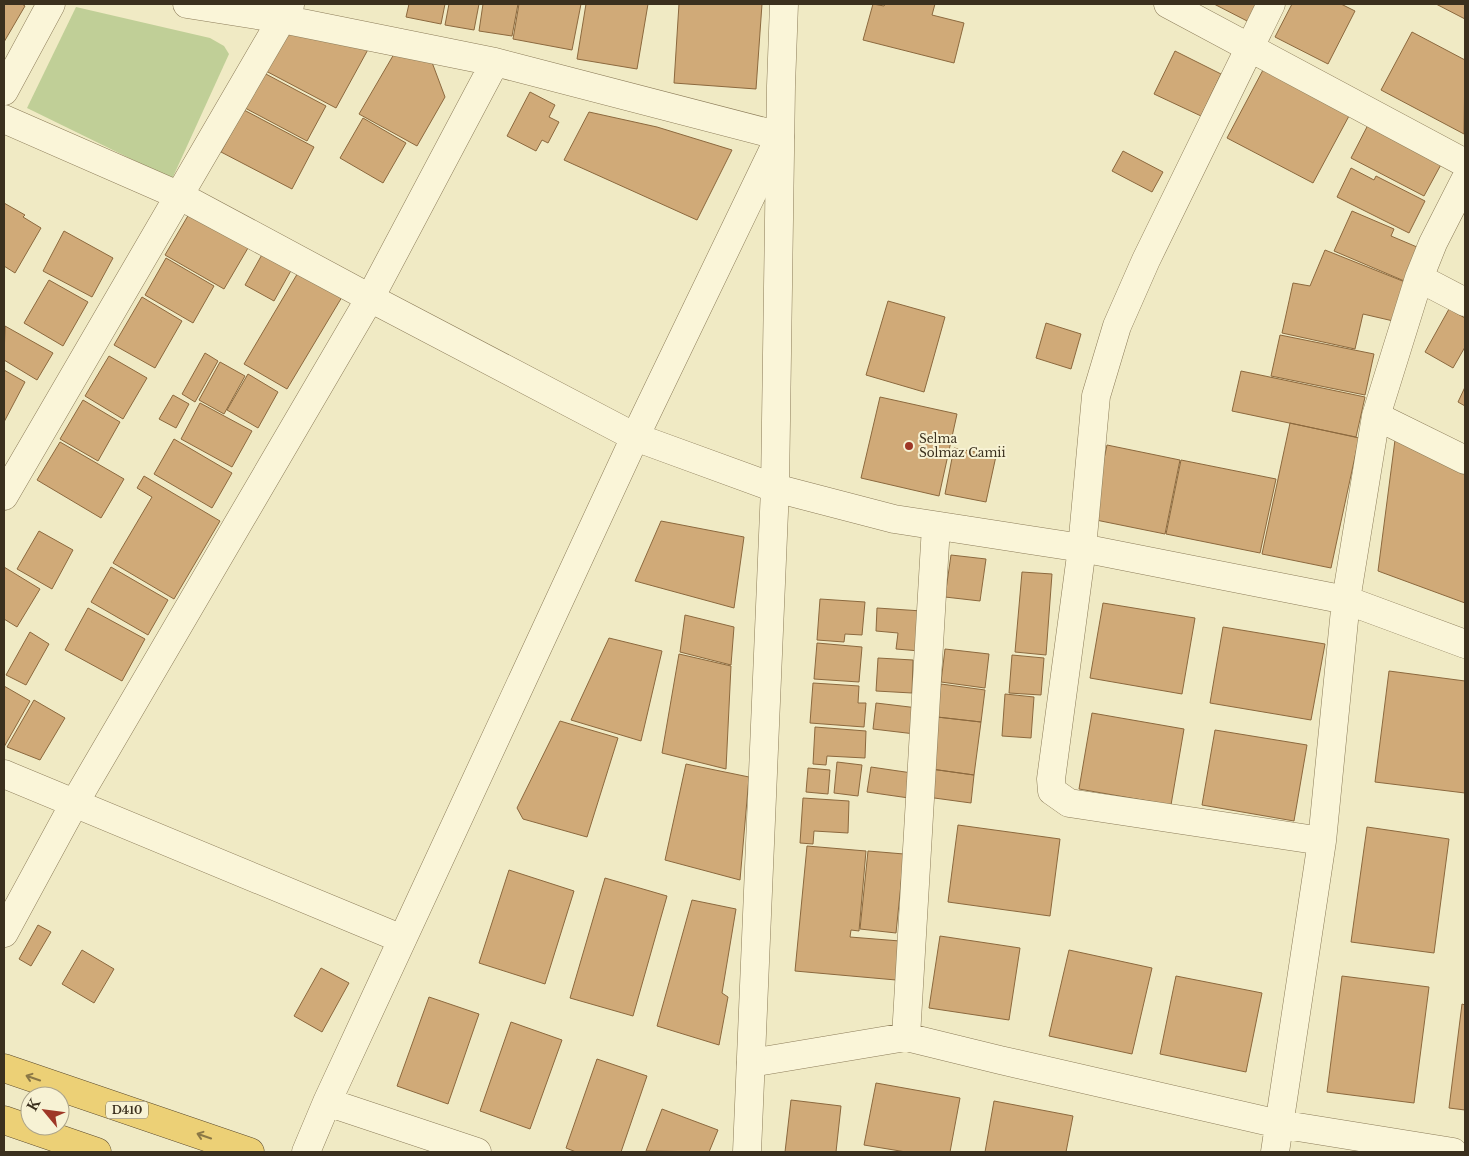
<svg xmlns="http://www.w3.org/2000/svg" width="1469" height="1156" viewBox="0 0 1469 1156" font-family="'Libre Baskerville',serif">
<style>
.green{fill:#c0cf97}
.building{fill:#d0aa78;stroke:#8c693e}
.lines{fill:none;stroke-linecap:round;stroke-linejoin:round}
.minor-casing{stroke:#8c7c59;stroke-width:29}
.tertiary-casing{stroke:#8c7c59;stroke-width:29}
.trunk-casing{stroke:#5a492d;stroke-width:29}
.minor{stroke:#faf5d8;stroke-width:28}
.tertiary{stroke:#faf5d8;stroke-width:28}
.trunk{stroke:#ecd076;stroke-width:28}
.oneway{stroke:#8b7846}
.poi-dot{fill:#9e3726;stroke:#f7f2d4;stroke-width:2}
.labels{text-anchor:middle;stroke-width:4;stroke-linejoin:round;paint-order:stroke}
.shield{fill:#f7f2d4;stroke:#736a55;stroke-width:1}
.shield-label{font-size:11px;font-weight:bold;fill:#3b301e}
.poi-label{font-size:12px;fill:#3b301e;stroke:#f7f2d4;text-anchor:start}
</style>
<rect width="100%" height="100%" fill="#f0eac4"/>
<path class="green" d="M 76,7 L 210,38 L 224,46 L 229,54 L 172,179 L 27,108 Z"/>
<path class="building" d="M 4,4 L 22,4 L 25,6 L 4,42 Z
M 409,4 L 445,4 L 441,24 L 406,17 Z
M 449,4 L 479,4 L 474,30 L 445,25 Z
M 483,4 L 518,4 L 512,36 L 479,31 Z
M 519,4 L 581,4 L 572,50 L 513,39 Z
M 586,4 L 648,4 L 637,69 L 577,59 Z
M 679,4 L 762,4 L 756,89 L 674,83 Z
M 873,4 L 884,6 L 885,4 L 935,4 L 932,15 L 964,23 L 954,63 L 863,40 Z
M 1214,4 L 1262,4 L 1251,23 Z
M 1292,4 L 1341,4 L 1355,11 L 1328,64 L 1275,37 Z
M 1436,4 L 1465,4 L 1465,19 Z
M 287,28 L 371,44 L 336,108 L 264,70 Z
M 1412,32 L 1465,60 L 1464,134 L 1381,90 Z
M 1175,51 L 1221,74 L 1201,116 L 1154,94 Z
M 394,54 L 430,57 L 445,97 L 417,146 L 359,114 Z
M 1263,70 L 1349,116 L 1313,183 L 1227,138 Z
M 264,73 L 326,106 L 307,141 L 245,108 Z
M 530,92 L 555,105 L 549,117 L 559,122 L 548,143 L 542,140 L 536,151 L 507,136 Z
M 244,110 L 314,147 L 292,189 L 221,152 Z
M 589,112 L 657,127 L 732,150 L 697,220 L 564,160 Z
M 363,118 L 406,143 L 383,183 L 340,158 Z
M 1370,121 L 1444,159 L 1424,196 L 1351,158 Z
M 1123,151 L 1163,172 L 1152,192 L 1112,171 Z
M 1351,168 L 1374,180 L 1376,176 L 1425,201 L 1409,233 L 1337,197 Z
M 4,203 L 25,215 L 23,217 L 41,228 L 15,273 L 4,266 Z
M 1352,211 L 1394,229 L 1391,236 L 1424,250 L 1409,283 L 1334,251 Z
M 189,214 L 248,248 L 224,289 L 165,255 Z
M 64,231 L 113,258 L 92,297 L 43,271 Z
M 1325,250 L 1410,284 L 1402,323 L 1363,314 L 1355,349 L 1282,333 L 1293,283 L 1310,286 Z
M 264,251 L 293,267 L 274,301 L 245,285 Z
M 166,258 L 214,286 L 193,323 L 145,295 Z
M 299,271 L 342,297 L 287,389 L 244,364 Z
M 49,280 L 88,302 L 63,346 L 24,323 Z
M 142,297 L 182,321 L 155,368 L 114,345 Z
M 888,301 L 945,317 L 924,392 L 866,375 Z
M 1449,309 L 1465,318 L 1465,347 L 1453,368 L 1425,352 Z
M 1046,323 L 1081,334 L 1071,369 L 1036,358 Z
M 5,326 L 53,353 L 37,380 L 4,360 Z
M 1280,335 L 1374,354 L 1365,395 L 1271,376 Z
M 205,353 L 218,361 L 195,402 L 182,394 Z
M 109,356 L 147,378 L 123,419 L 85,396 Z
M 220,362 L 245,376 L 224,414 L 199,400 Z
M 4,370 L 25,382 L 4,422 Z
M 1241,371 L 1365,397 L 1356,437 L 1232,411 Z
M 248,374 L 278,392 L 258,428 L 227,410 Z
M 1465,387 L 1465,406 L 1458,402 Z
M 173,395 L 189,404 L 176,428 L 159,419 Z
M 880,397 L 957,414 L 939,496 L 861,478 Z
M 83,400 L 120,422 L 98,461 L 60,439 Z
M 200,403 L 252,431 L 232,467 L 181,439 Z
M 1290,423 L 1359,438 L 1331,568 L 1262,554 Z
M 174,439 L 232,473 L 212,508 L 154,474 Z
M 1395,440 L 1465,470 L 1465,603 L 1378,571 Z
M 60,442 L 124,479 L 101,518 L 37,480 Z
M 1107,445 L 1180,460 L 1165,534 L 1091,519 Z
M 954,448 L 996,456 L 986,502 L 945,494 Z
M 1181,460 L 1276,479 L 1260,553 L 1166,534 Z
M 144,476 L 220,521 L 174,599 L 113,563 L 152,497 L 137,488 Z
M 661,521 L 744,537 L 734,608 L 635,581 Z
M 39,531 L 73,550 L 52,589 L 17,569 Z
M 951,555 L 986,559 L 980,601 L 945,597 Z
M 4,567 L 40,589 L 17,627 L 4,619 Z
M 111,567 L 168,600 L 148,635 L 91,602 Z
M 1022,572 L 1052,574 L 1046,655 L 1015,652 Z
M 820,599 L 865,602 L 862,635 L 845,634 L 844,642 L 817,640 Z
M 1103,603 L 1195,618 L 1182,694 L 1090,678 Z
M 88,608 L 145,639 L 122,681 L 65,650 Z
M 877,608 L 922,611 L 920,651 L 896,649 L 898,633 L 876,631 Z
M 685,615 L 734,627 L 731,665 L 680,652 Z
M 1223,627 L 1325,644 L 1311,720 L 1210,703 Z
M 30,632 L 49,644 L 26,685 L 6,675 Z
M 609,638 L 662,651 L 641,741 L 571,720 Z
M 817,643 L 862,647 L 859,682 L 814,679 Z
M 945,649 L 989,654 L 985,688 L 941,682 Z
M 679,654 L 731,666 L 726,769 L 662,753 Z
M 1012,655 L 1044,658 L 1041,695 L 1009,693 Z
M 878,658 L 913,660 L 912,693 L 876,691 Z
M 1389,671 L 1465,681 L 1465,793 L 1375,782 Z
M 813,683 L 859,686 L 858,703 L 866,703 L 864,727 L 810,723 Z
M 941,684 L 985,690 L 981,722 L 937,717 Z
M 4,686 L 30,701 L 4,747 Z
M 1005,694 L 1034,697 L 1031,738 L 1002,736 Z
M 34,700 L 65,718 L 40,760 L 7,747 Z
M 876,703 L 918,708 L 915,734 L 873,729 Z
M 1092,713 L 1184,729 L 1171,805 L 1079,789 Z
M 937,717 L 981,722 L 974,775 L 931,769 Z
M 560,721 L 618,738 L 587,837 L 523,819 L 517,808 Z
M 815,727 L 866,731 L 865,758 L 827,756 L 826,765 L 813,764 Z
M 1215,730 L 1307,745 L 1294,821 L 1202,805 Z
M 837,762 L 862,765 L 858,796 L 834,793 Z
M 686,764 L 749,777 L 740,880 L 665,860 Z
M 871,767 L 912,773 L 909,798 L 867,792 Z
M 808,768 L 830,770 L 828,794 L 806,792 Z
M 931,769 L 974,775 L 971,803 L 927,797 Z
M 803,798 L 849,801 L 848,833 L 814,831 L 813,844 L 800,843 Z
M 958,825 L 1060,839 L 1050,916 L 948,902 Z
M 1367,827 L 1449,839 L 1434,953 L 1351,942 Z
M 807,846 L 866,851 L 859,931 L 851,930 L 850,937 L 900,941 L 896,980 L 795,971 Z
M 868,851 L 904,854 L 896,933 L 860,929 Z
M 509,870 L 574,891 L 545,984 L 479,963 Z
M 605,878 L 667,896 L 633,1016 L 570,998 Z
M 692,900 L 736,909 L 722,993 L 728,997 L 719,1045 L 657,1026 Z
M 38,925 L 51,932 L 31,966 L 19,959 Z
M 940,936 L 1020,948 L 1009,1020 L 929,1008 Z
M 82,950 L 114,969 L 94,1003 L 62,984 Z
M 1069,950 L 1152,968 L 1132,1054 L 1049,1036 Z
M 321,968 L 349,983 L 322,1032 L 294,1016 Z
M 1176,976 L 1262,993 L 1246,1072 L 1160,1054 Z
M 1342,976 L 1429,987 L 1414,1103 L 1327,1092 Z
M 429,997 L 479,1014 L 448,1104 L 397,1086 Z
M 1462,1004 L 1465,1005 L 1465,1110 L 1449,1108 Z
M 511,1022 L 562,1040 L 530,1129 L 480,1111 Z
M 597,1059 L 647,1076 L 621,1152 L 576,1152 L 566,1148 Z
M 876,1083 L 960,1098 L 950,1152 L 906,1152 L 864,1145 Z
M 791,1100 L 841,1106 L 836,1152 L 785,1152 Z
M 994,1101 L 1073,1116 L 1066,1152 L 985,1152 Z
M 662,1109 L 718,1130 L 709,1152 L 646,1151 Z"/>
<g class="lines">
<defs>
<path id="minor" d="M 187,4 L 282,19 L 495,62 L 780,136 L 635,437 L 327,1102 L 306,1152
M 1168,4 L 1465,163
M 1271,4 L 1146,260 L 1117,326 L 1096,396 L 1082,548 L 1051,779 L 1052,791 L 1069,803 L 1322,841
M 4,91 L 51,4
M 4,119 L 180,196 L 370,298 L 635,437 L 775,488 L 894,519 L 1082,548 L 1346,600 L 1465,644
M 1419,278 L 1465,302
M 1376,416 L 1465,460
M 4,496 L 290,5
M 4,774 L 402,939
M 4,933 L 74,804 L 370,298 L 495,62
M 906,1037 L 936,526
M 751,1063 L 906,1037 L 1000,1060 L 1279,1124 L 1453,1152
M 327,1102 L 477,1152
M 1275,1152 L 1322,841 L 1346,600 L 1376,416 L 1419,278 L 1433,243 L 1465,180"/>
<path id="tertiary" d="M 747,1152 L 775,488 L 781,86 L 784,4"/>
<path id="trunk" d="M 4,1068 L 250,1152
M 4,1120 L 97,1152"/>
</defs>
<use href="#minor" class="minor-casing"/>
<use href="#tertiary" class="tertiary-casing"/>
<use href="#trunk" class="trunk-casing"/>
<use href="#minor" class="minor"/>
<use href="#tertiary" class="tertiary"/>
<use href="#trunk" class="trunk"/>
</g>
<defs><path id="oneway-shaft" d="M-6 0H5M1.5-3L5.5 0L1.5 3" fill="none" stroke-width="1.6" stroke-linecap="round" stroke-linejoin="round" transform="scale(1.25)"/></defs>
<g class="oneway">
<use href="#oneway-shaft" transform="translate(33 1078) rotate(-161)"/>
<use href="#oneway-shaft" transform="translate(204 1136) rotate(-161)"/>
</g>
<circle class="poi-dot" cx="909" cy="446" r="5"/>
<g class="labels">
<rect class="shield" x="106" y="1101.5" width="42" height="17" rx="4"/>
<g class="shield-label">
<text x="127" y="1114">D410</text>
</g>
<g class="poi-label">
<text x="919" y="443">Selma<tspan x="919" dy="14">Solmaz Camii</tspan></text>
</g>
</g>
<rect width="1469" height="1156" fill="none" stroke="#3b301e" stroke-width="10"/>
<g transform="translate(45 1111) rotate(299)"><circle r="24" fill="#f7f2d4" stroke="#aca48b"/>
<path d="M0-4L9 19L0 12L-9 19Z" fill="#9e3726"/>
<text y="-8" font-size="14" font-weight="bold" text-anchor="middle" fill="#3b301e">K</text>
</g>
</svg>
